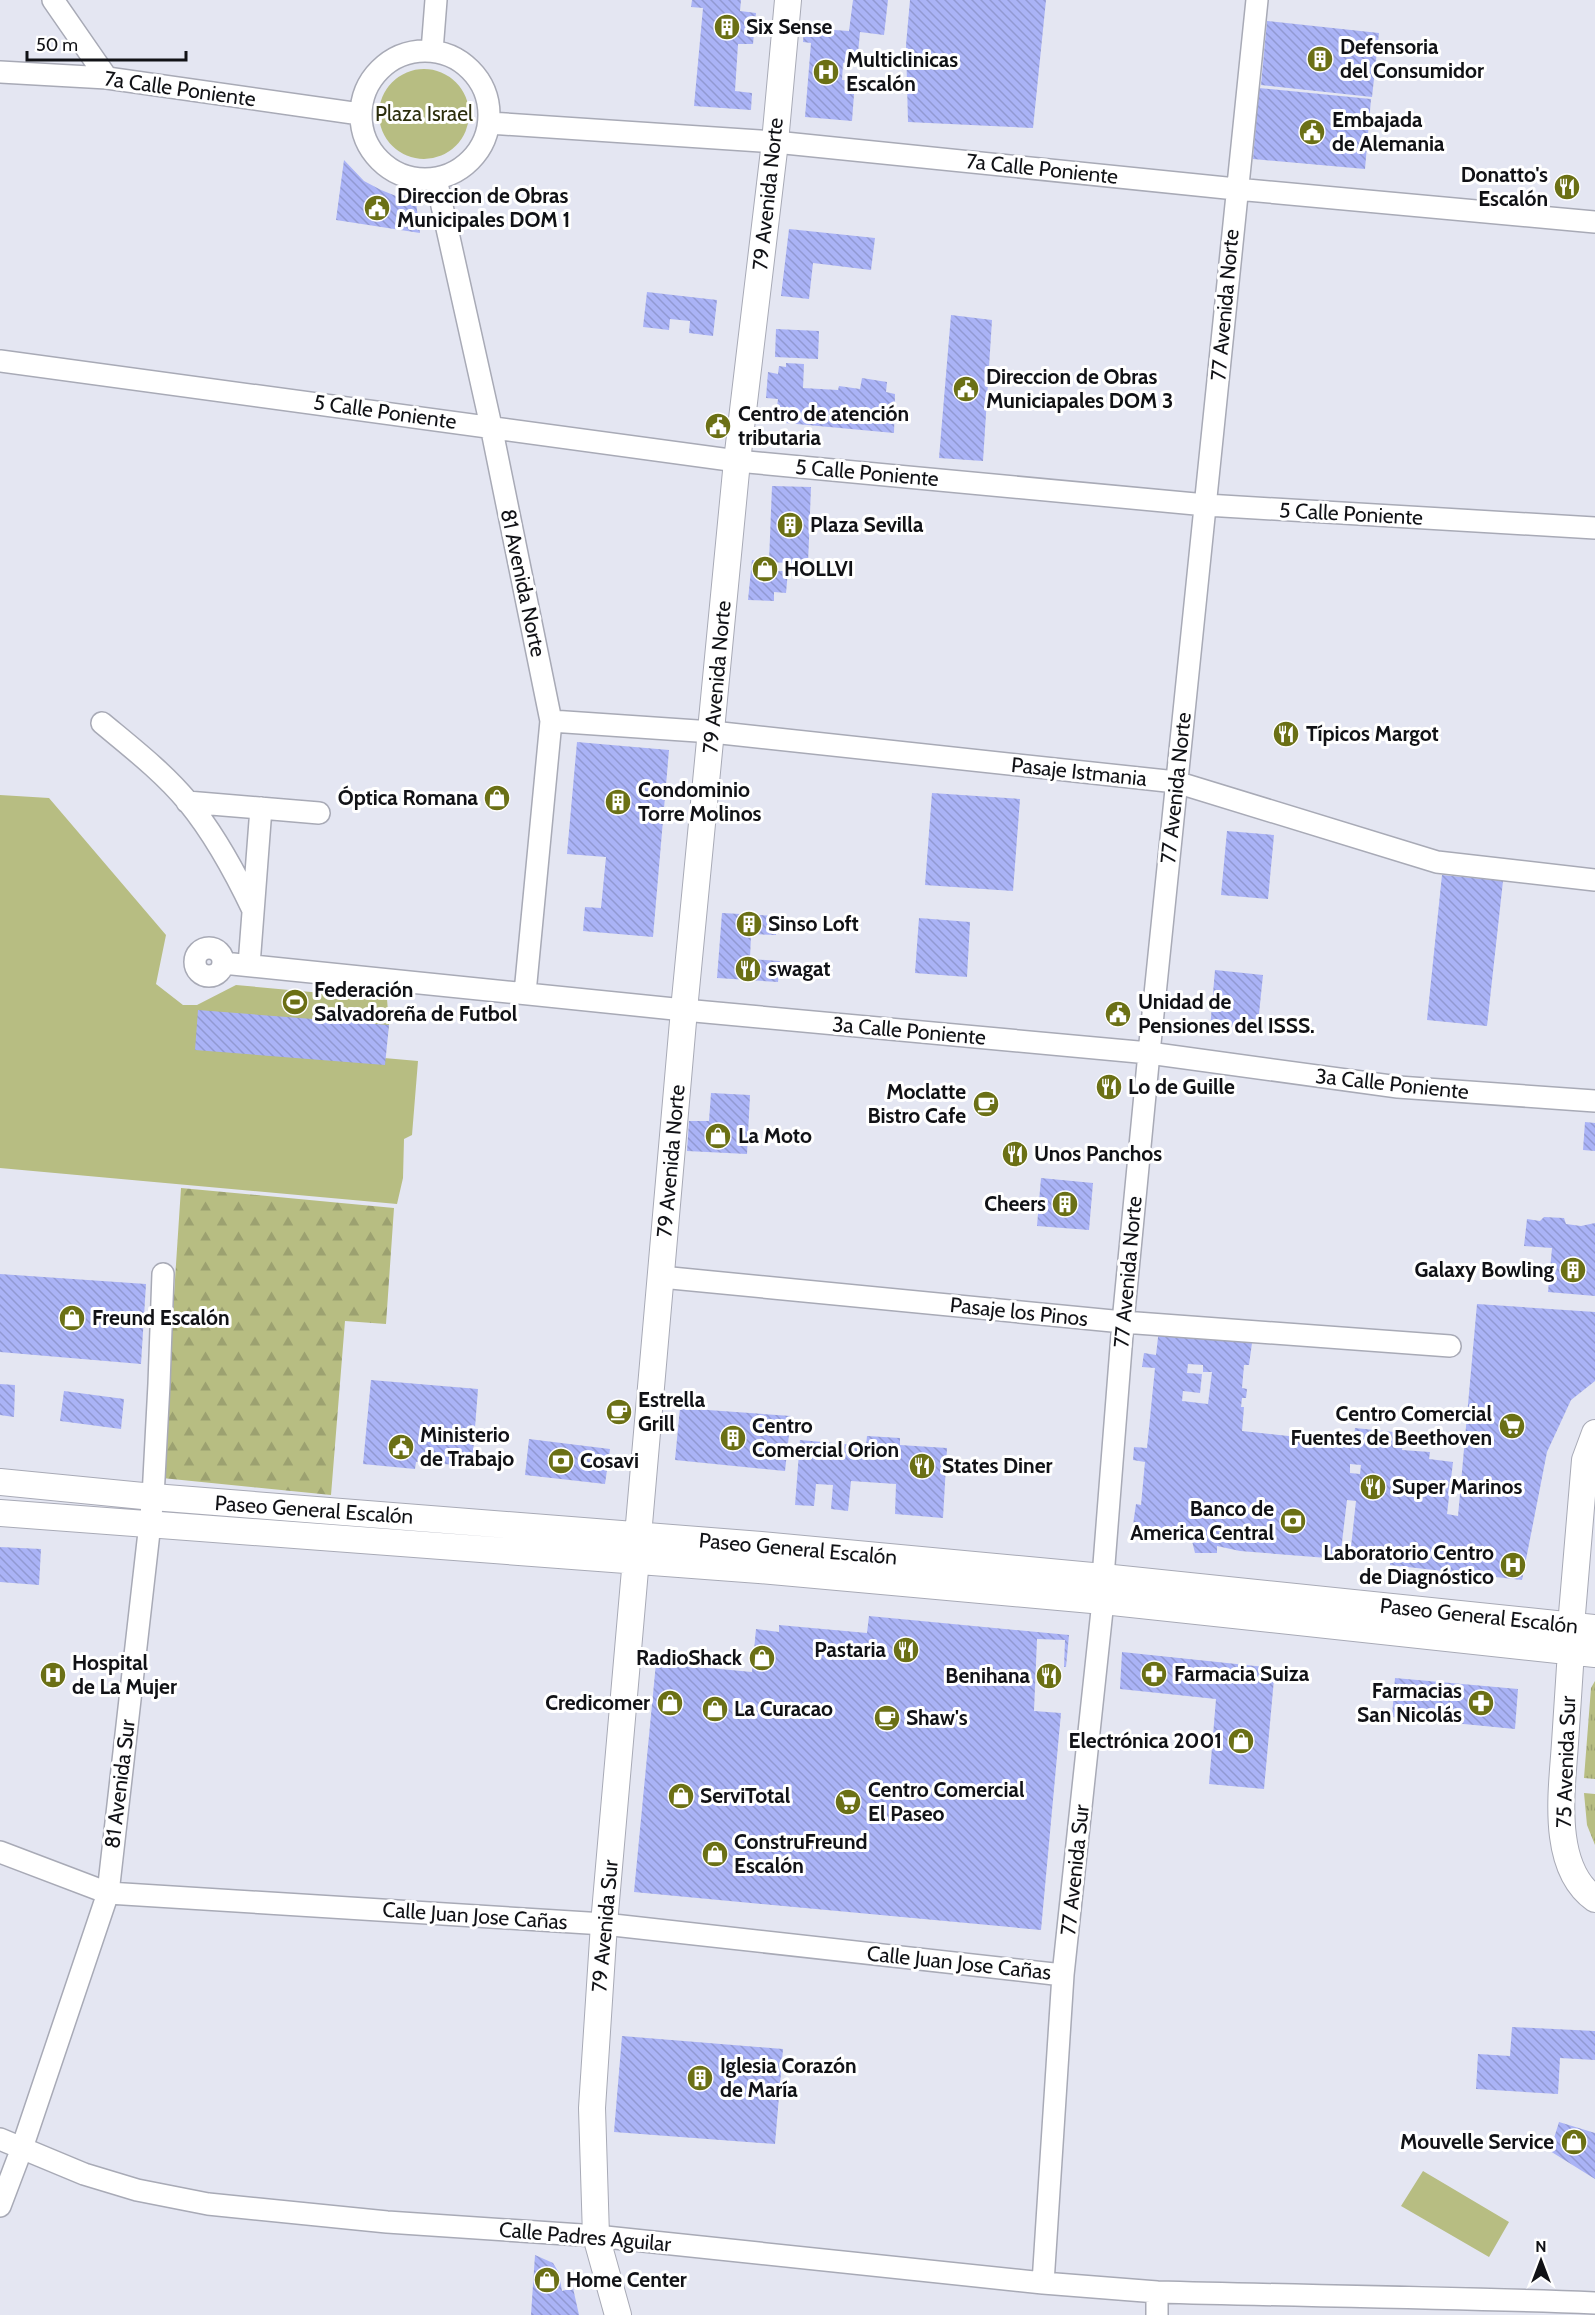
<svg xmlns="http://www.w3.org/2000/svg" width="1595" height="2315" viewBox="0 0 1595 2315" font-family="Cabin,sans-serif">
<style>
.grass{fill:url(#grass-tufts)}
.forest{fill:url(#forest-firs)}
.park{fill:#b7bd82}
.building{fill:url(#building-back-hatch);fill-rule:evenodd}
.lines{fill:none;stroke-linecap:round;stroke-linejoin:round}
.minor-casing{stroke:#a8aab6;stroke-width:24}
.major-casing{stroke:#a8aab6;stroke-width:28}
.minor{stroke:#fff;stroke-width:21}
.major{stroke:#fff;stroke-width:26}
.labels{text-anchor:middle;stroke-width:6;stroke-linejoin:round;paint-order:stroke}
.poi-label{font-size:21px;font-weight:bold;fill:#111216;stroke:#fff;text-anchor:start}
.street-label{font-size:21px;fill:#111216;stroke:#fff}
.park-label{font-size:21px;fill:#2b2d0c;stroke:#fff}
</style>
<defs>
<pattern id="grass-tufts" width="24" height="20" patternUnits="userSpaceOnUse" patternTransform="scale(1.5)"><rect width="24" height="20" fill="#b7bd82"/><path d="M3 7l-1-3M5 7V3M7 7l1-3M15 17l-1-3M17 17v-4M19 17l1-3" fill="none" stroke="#9ca170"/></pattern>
<pattern id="forest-firs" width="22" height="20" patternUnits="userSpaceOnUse" patternTransform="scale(1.5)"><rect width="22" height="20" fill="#b7bd82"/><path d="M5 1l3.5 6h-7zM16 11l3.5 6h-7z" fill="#9ca170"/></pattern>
<pattern id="building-back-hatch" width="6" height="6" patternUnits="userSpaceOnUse" patternTransform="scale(1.5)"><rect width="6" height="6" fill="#aab3f6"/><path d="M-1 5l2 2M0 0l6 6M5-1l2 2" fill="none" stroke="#9199d2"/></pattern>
</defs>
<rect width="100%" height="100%" fill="#e4e6f2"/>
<path class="grass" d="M 1595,1681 L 1595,1779 L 1584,1778 L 1591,1688 Z
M 1584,1793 L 1595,1794 L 1595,1845 L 1587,1825 Z"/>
<path class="forest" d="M 181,1188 L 394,1208 L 386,1324 L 345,1321 L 331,1495 L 162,1478 Z"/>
<path class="park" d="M379 114a45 45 0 1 1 90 0a45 45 0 1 1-90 0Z
M 0,795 L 49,798 L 166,935 L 156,984 L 183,1005 L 197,1005 L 236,985 L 387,999 L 389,1025 L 384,1058 L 418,1061 L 412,1135 L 404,1139 L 403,1178 L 397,1204 L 0,1168 Z
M 1423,2171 L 1509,2222 L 1489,2257 L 1401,2206 Z"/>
<path class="building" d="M 692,0 L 741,0 L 740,11 L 756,13 L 753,44 L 738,44 L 735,91 L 752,93 L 751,110 L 694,106 L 703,8 L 691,7 Z
M 853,0 L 888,0 L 884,35 L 860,32 L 857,64 L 843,63 L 842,80 L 855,81 L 852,121 L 805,117 L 811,43 L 803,42 L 804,28 L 849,31 Z
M 910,0 L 1046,0 L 1033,128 L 908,122 L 906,45 Z
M 1267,21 L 1379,33 L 1372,97 L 1261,85 Z
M 1259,88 L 1371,99 L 1365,169 L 1253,159 Z
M 344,160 L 364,181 L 381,190 L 396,196 L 415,195 L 420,233 L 336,220 Z
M 789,229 L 875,238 L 871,270 L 813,263 L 809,299 L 781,296 Z
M 647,292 L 717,300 L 713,336 L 689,333 L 690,321 L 670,319 L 669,330 L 643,327 Z
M 951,315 L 992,320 L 983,461 L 939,458 Z
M 776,329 L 819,331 L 818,359 L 775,357 Z
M 786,363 L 804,364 L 803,388 L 838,390 L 839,386 L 860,389 L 862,378 L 887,382 L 886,392 L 895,394 L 894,433 L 775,422 L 778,399 L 766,398 L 768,372 L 778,374 L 779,366 L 786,367 Z
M 772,486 L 811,487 L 808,564 L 769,562 Z
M 752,560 L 769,562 L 769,571 L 788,571 L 786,593 L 774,592 L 774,601 L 748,600 Z
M 577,742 L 669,750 L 653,937 L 583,931 L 585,907 L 601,908 L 606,857 L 567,854 Z
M 932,793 L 1020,799 L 1013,891 L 925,885 Z
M 1227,831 L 1274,835 L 1268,899 L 1221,895 Z
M 1442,875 L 1503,881 L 1487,1026 L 1427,1020 Z
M 722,913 L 778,916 L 776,935 L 751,934 L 750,959 L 780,961 L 778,982 L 717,978 Z
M 919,918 L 970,922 L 967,977 L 915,973 Z
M 1215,970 L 1263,975 L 1257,1033 L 1210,1029 Z
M 198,1010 L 389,1025 L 385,1065 L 195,1050 Z
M 711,1093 L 750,1095 L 747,1154 L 687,1151 L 689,1121 L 709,1121 Z
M 1585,1122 L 1595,1123 L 1595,1151 L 1583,1150 Z
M 1041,1178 L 1093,1183 L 1089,1230 L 1037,1226 Z
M 1544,1217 L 1564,1218 L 1566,1224 L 1581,1226 L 1595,1223 L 1595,1296 L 1548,1292 L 1552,1248 L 1524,1246 L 1527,1219 L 1540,1221 Z
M 0,1274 L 146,1284 L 141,1364 L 0,1352 Z
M 1477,1304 L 1595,1312 L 1595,1381 L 1571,1400 L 1547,1452 L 1522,1580 L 1390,1565 L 1390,1561 L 1350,1556 L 1356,1501 L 1347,1500 L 1340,1559 L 1240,1551 L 1217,1546 L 1217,1553 L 1195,1553 L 1190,1533 L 1137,1537 L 1138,1533 L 1132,1532 L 1136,1504 L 1141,1505 L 1145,1462 L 1133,1460 L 1134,1447 L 1147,1448 L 1155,1368 L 1142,1367 L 1144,1353 L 1156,1355 L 1159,1329 L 1178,1335 L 1252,1343 L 1249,1365 L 1244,1365 L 1242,1388 L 1247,1389 L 1246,1398 L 1242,1398 L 1241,1407 L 1244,1407 L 1242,1431 L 1353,1443 L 1355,1428 L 1404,1433 L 1402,1450 L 1430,1452 L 1429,1459 L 1453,1462 L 1447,1514 L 1458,1516 ZM 1188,1364 L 1203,1365 L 1203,1372 L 1212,1372 L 1208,1404 L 1182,1401 L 1183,1391 L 1200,1393 L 1202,1374 L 1187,1373 ZM 1350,1464 L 1361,1465 L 1360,1474 L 1350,1473 Z
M 371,1380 L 478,1389 L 472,1466 L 416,1462 L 415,1469 L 363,1464 Z
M 0,1384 L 15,1385 L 14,1417 L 0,1415 Z
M 64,1391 L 124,1399 L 121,1429 L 60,1421 Z
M 610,1404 L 629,1404 L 629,1420 L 610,1419 Z
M 680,1408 L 791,1416 L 785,1471 L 675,1460 Z
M 867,1436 L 900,1438 L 900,1445 L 947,1448 L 943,1518 L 895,1514 L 896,1484 L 851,1481 L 848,1511 L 831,1509 L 833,1485 L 816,1484 L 814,1506 L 795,1505 L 800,1440 L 866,1446 Z
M 529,1439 L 610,1449 L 605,1484 L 525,1475 Z
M 0,1547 L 41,1549 L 39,1585 L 0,1582 Z
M 869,1616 L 1069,1635 L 1066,1667 L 1064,1667 L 1065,1640 L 1037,1639 L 1034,1711 L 1061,1713 L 1041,1930 L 634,1892 L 656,1663 L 752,1672 L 756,1629 L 779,1632 L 779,1625 L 867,1633 Z
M 1122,1652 L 1275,1668 L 1264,1789 L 1209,1784 L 1216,1699 L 1120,1689 Z
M 1395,1678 L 1518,1689 L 1515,1729 L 1392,1717 Z
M 1512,2027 L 1595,2031 L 1595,2060 L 1560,2058 L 1558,2094 L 1476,2089 L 1478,2054 L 1510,2056 Z
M 622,2036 L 783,2049 L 775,2144 L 614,2132 Z
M 1559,2122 L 1595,2133 L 1595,2179 L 1550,2151 Z
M 535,2255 L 553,2263 L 559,2273 L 562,2291 L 573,2288 L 579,2315 L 531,2315 Z"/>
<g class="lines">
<defs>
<path id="minor" d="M 53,0 L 107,78
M361 115a64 64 0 1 1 128 0a64 64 0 1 1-128 0Z
M 432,51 L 436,0
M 0,72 L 107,78 L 360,114
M 489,123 L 775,142 L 1236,189 L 1595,222
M 436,179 L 491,426 L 551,721 L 525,993
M 0,361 L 737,461 L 1206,505 L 1595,528
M 551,721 L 712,732 L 1176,782 L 1437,862 L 1595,880
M 102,723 C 132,748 163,772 188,802 C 215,835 235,872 253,910
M 187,802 L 319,813
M195 962a14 14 0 1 1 28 0a14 14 0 1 1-28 0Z
M 223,963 L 684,1010 L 1149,1053 L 1398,1087 L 1595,1101
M 249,965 L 261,808
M 661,1277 L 1123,1322 L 1450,1346
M 1103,1577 L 1123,1322 L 1149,1053 L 1257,0
M 0,1852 L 108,1893 L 604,1924 L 1063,1975
M 0,2139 L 84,2174 L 137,2190 L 208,2204 L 387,2222 L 596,2236 L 1043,2283 L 1157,2292 L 1157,2315
M 0,2206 L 22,2148 L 108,1893 L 153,1497 L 159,1384 L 163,1274
M 1043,2283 L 1063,1975 L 1103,1601
M 1157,2292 C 1303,2296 1449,2297 1595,2303"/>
<path id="major" d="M 0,1482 L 153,1497 L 761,1545 L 1103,1577 L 1595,1628
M 0,1513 L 759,1570 L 1103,1601 L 1595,1654
M 1571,1626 L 1585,1460 L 1595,1433
M 1571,1651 C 1569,1682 1567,1712 1565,1743 C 1562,1790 1550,1867 1595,1899
M 618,2315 L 596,2236 L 592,2108 L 604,1924 L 684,1010 L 737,461 L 775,142 L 788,0"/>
</defs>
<use href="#minor" class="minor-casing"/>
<use href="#major" class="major-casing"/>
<use href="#minor" class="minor"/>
<use href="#major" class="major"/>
</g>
<defs>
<symbol id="building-disc" viewBox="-11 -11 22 22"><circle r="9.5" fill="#6b7015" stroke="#fff"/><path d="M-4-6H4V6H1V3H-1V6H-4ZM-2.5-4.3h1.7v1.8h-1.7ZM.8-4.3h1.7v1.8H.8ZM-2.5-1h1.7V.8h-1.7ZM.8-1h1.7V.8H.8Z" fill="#fff"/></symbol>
<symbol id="hospital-disc" viewBox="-11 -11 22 22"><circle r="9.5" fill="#6b7015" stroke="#fff"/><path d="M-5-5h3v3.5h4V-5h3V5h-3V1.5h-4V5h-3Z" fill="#fff"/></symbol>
<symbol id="civic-disc" viewBox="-11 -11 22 22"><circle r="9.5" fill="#6b7015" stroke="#fff"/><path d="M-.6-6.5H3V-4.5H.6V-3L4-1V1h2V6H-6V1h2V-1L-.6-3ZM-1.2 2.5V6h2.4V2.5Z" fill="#fff"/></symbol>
<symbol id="restaurant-disc" viewBox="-11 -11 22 22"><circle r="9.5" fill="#6b7015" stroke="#fff"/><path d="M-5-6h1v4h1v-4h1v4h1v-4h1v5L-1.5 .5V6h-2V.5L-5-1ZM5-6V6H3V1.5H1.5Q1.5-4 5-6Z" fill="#fff"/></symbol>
<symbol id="shop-disc" viewBox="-11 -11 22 22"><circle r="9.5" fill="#6b7015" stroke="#fff"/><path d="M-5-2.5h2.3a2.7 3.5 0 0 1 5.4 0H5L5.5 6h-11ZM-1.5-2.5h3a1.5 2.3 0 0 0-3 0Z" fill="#fff"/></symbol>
<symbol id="stadium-disc" viewBox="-11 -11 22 22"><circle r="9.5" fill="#6b7015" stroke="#fff"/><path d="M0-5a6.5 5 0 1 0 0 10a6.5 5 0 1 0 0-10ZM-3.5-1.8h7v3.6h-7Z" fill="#fff"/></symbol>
<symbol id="cafe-disc" viewBox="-11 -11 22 22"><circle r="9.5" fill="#6b7015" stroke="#fff"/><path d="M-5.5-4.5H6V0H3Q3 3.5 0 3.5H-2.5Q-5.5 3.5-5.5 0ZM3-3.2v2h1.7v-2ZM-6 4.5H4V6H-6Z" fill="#fff"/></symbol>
<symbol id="supermarket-disc" viewBox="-11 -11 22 22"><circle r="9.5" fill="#6b7015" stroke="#fff"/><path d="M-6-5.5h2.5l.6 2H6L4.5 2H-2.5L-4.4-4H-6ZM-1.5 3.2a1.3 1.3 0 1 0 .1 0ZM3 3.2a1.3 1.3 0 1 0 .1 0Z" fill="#fff"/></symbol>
<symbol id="bank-disc" viewBox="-11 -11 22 22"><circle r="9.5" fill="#6b7015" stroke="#fff"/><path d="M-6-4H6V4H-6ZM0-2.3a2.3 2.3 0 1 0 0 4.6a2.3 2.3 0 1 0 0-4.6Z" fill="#fff"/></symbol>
<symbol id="pharmacy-disc" viewBox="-11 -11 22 22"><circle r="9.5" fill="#6b7015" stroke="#fff"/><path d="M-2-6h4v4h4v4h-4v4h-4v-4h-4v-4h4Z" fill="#fff"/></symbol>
</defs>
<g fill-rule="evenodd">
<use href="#building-disc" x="712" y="12" width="30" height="30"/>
<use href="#building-disc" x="1305" y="44" width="30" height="30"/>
<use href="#hospital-disc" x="811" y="57" width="30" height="30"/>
<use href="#civic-disc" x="1297" y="117" width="30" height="30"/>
<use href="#restaurant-disc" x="1552" y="172" width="30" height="30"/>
<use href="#civic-disc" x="362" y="193" width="30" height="30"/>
<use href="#civic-disc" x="951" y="374" width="30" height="30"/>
<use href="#civic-disc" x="703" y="411" width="30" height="30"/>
<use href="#building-disc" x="775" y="510" width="30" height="30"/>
<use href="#shop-disc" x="750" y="554" width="30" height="30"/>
<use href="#restaurant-disc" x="1271" y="719" width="30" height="30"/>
<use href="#shop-disc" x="482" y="783" width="30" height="30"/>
<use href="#building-disc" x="603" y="787" width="30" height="30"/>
<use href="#building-disc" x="734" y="909" width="30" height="30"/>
<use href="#restaurant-disc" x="733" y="954" width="30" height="30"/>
<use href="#stadium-disc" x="280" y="987" width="30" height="30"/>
<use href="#civic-disc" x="1103" y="999" width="30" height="30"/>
<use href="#restaurant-disc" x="1094" y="1072" width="30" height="30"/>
<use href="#cafe-disc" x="971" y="1089" width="30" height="30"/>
<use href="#shop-disc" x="703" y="1121" width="30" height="30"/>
<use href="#restaurant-disc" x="1000" y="1139" width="30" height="30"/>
<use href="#building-disc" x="1050" y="1189" width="30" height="30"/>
<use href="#building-disc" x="1558" y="1255" width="30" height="30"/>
<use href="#shop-disc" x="57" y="1303" width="30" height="30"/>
<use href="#cafe-disc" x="604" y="1397" width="30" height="30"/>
<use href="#supermarket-disc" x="1497" y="1411" width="30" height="30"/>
<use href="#building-disc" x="718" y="1423" width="30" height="30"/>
<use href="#civic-disc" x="386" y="1432" width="30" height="30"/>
<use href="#bank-disc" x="546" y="1446" width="30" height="30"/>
<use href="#restaurant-disc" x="907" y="1451" width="30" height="30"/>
<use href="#restaurant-disc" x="1358" y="1472" width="30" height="30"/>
<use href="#bank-disc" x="1278" y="1506" width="30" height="30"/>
<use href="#hospital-disc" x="1498" y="1550" width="30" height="30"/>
<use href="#restaurant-disc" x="891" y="1635" width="30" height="30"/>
<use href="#shop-disc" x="747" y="1643" width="30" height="30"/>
<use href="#pharmacy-disc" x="1139" y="1659" width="30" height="30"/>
<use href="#hospital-disc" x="38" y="1660" width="30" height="30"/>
<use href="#restaurant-disc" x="1034" y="1661" width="30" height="30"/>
<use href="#shop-disc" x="655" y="1688" width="30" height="30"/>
<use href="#pharmacy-disc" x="1466" y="1688" width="30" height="30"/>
<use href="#shop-disc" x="700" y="1694" width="30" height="30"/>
<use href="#cafe-disc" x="872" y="1703" width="30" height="30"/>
<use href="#shop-disc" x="1226" y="1726" width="30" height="30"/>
<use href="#shop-disc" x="666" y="1781" width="30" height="30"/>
<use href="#supermarket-disc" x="833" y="1787" width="30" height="30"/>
<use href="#shop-disc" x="700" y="1839" width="30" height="30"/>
<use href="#building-disc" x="685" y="2063" width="30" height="30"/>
<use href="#shop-disc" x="1559" y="2127" width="30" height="30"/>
<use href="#shop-disc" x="532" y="2265" width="30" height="30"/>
</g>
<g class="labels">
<g class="poi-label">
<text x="746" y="34">Six Sense</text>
<text x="1340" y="54">Defensoria<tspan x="1340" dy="24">del Consumidor</tspan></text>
<text x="846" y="67">Multiclinicas<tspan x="846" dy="24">Escalón</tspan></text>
<text x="1332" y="127">Embajada<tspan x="1332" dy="24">de Alemania</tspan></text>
<text x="1548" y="182" text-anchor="end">Donatto's<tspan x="1548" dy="24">Escalón</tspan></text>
<text x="397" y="203">Direccion de Obras<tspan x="397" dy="24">Municipales DOM 1</tspan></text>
<text x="986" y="384">Direccion de Obras<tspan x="986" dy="24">Municiapales DOM 3</tspan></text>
<text x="738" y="421">Centro de atención<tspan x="738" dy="24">tributaria</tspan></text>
<text x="810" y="532">Plaza Sevilla</text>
<text x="784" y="576">HOLLVI</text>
<text x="1306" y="741">Típicos Margot</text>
<text x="638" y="797">Condominio<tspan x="638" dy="24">Torre Molinos</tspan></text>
<text x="478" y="805" text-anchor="end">Óptica Romana</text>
<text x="768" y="931">Sinso Loft</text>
<text x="768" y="976">swagat</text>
<text x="314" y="997">Federación<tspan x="314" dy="24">Salvadoreña de Futbol</tspan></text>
<text x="1138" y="1009">Unidad de<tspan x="1138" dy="24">Pensiones del ISSS.</tspan></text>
<text x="1128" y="1094">Lo de Guille</text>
<text x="966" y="1099" text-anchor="end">Moclatte<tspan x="966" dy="24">Bistro Cafe</tspan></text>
<text x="738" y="1143">La Moto</text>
<text x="1034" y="1161">Unos Panchos</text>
<text x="1046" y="1211" text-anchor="end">Cheers</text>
<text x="1554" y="1277" text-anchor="end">Galaxy Bowling</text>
<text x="92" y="1325">Freund Escalón</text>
<text x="638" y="1407">Estrella<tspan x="638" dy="24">Grill</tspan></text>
<text x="1492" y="1421" text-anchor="end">Centro Comercial<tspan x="1492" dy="24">Fuentes de Beethoven</tspan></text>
<text x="752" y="1433">Centro<tspan x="752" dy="24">Comercial Orion</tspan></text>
<text x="420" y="1442">Ministerio<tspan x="420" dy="24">de Trabajo</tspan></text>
<text x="580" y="1468">Cosavi</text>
<text x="942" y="1473">States Diner</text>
<text x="1392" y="1494">Super Marinos</text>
<text x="1274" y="1516" text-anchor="end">Banco de<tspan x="1274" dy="24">America Central</tspan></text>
<text x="1494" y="1560" text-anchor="end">Laboratorio Centro<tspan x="1494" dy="24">de Diagnóstico</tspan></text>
<text x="886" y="1657" text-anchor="end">Pastaria</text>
<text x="742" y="1665" text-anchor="end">RadioShack</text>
<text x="72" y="1670">Hospital<tspan x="72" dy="24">de La Mujer</tspan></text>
<text x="1174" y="1681">Farmacia Suiza</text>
<text x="1030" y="1683" text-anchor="end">Benihana</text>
<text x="1462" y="1698" text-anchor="end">Farmacias<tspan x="1462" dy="24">San Nicolás</tspan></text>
<text x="650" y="1710" text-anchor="end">Credicomer</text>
<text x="734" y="1716">La Curacao</text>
<text x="906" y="1725">Shaw's</text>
<text x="1222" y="1748" text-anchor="end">Electrónica 2001</text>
<text x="868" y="1797">Centro Comercial<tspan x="868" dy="24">El Paseo</tspan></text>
<text x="700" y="1803">ServiTotal</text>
<text x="734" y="1849">ConstruFreund<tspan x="734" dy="24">Escalón</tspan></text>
<text x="720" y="2073">Iglesia Corazón<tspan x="720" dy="24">de María</tspan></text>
<text x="1554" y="2149" text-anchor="end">Mouvelle Service</text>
<text x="566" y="2287">Home Center</text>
</g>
<g class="street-label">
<text transform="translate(180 89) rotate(8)" y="7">7a Calle Poniente</text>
<text transform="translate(1042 169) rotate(6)" y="7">7a Calle Poniente</text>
<text transform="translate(768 194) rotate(-84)" y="7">79 Avenida Norte</text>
<text transform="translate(1225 305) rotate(-85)" y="7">77 Avenida Norte</text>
<text transform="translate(385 412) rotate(8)" y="7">5 Calle Poniente</text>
<text transform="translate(867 473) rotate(5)" y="7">5 Calle Poniente</text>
<text transform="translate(1351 514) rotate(3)" y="7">5 Calle Poniente</text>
<text transform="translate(523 583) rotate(78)" y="7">81 Avenida Norte</text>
<text transform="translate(717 677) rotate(-85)" y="7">79 Avenida Norte</text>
<text transform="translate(1079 772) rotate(6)" y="7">Pasaje Istmania</text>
<text transform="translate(1176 788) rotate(-84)" y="7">77 Avenida Norte</text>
<text transform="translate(909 1031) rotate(5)" y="7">3a Calle Poniente</text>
<text transform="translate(1392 1084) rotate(6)" y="7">3a Calle Poniente</text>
<text transform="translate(671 1161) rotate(-85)" y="7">79 Avenida Norte</text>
<text transform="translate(1128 1272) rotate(-85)" y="7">77 Avenida Norte</text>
<text transform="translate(1019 1312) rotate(6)" y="7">Pasaje los Pinos</text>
<text transform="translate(314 1510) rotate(4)" y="7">Paseo General Escalón</text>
<text transform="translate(798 1549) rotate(5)" y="7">Paseo General Escalón</text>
<text transform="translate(1479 1616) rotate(6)" y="7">Paseo General Escalón</text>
<text transform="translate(1566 1762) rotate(-88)" y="7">75 Avenida Sur</text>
<text transform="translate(120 1784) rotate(-83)" y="7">81 Avenida Sur</text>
<text transform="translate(1075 1870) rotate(-84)" y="7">77 Avenida Sur</text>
<text transform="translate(475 1916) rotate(4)" y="7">Calle Juan Jose Cañas</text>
<text transform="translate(605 1926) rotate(-85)" y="7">79 Avenida Sur</text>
<text transform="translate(959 1963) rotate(6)" y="7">Calle Juan Jose Cañas</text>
<text transform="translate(585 2237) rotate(5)" y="7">Calle Padres Aguilar</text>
</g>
<g class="park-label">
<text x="424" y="121">Plaza Israel</text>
</g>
</g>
<g transform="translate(1541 2261)" stroke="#ffffff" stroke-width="4.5" paint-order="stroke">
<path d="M0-4.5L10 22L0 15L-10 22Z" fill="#111216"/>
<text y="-9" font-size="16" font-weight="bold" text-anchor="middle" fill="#111216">N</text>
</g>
<path d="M27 51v9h159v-9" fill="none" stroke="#111216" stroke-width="3"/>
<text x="36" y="51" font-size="18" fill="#111216" stroke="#ffffff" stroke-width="4.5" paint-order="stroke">50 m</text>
</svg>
